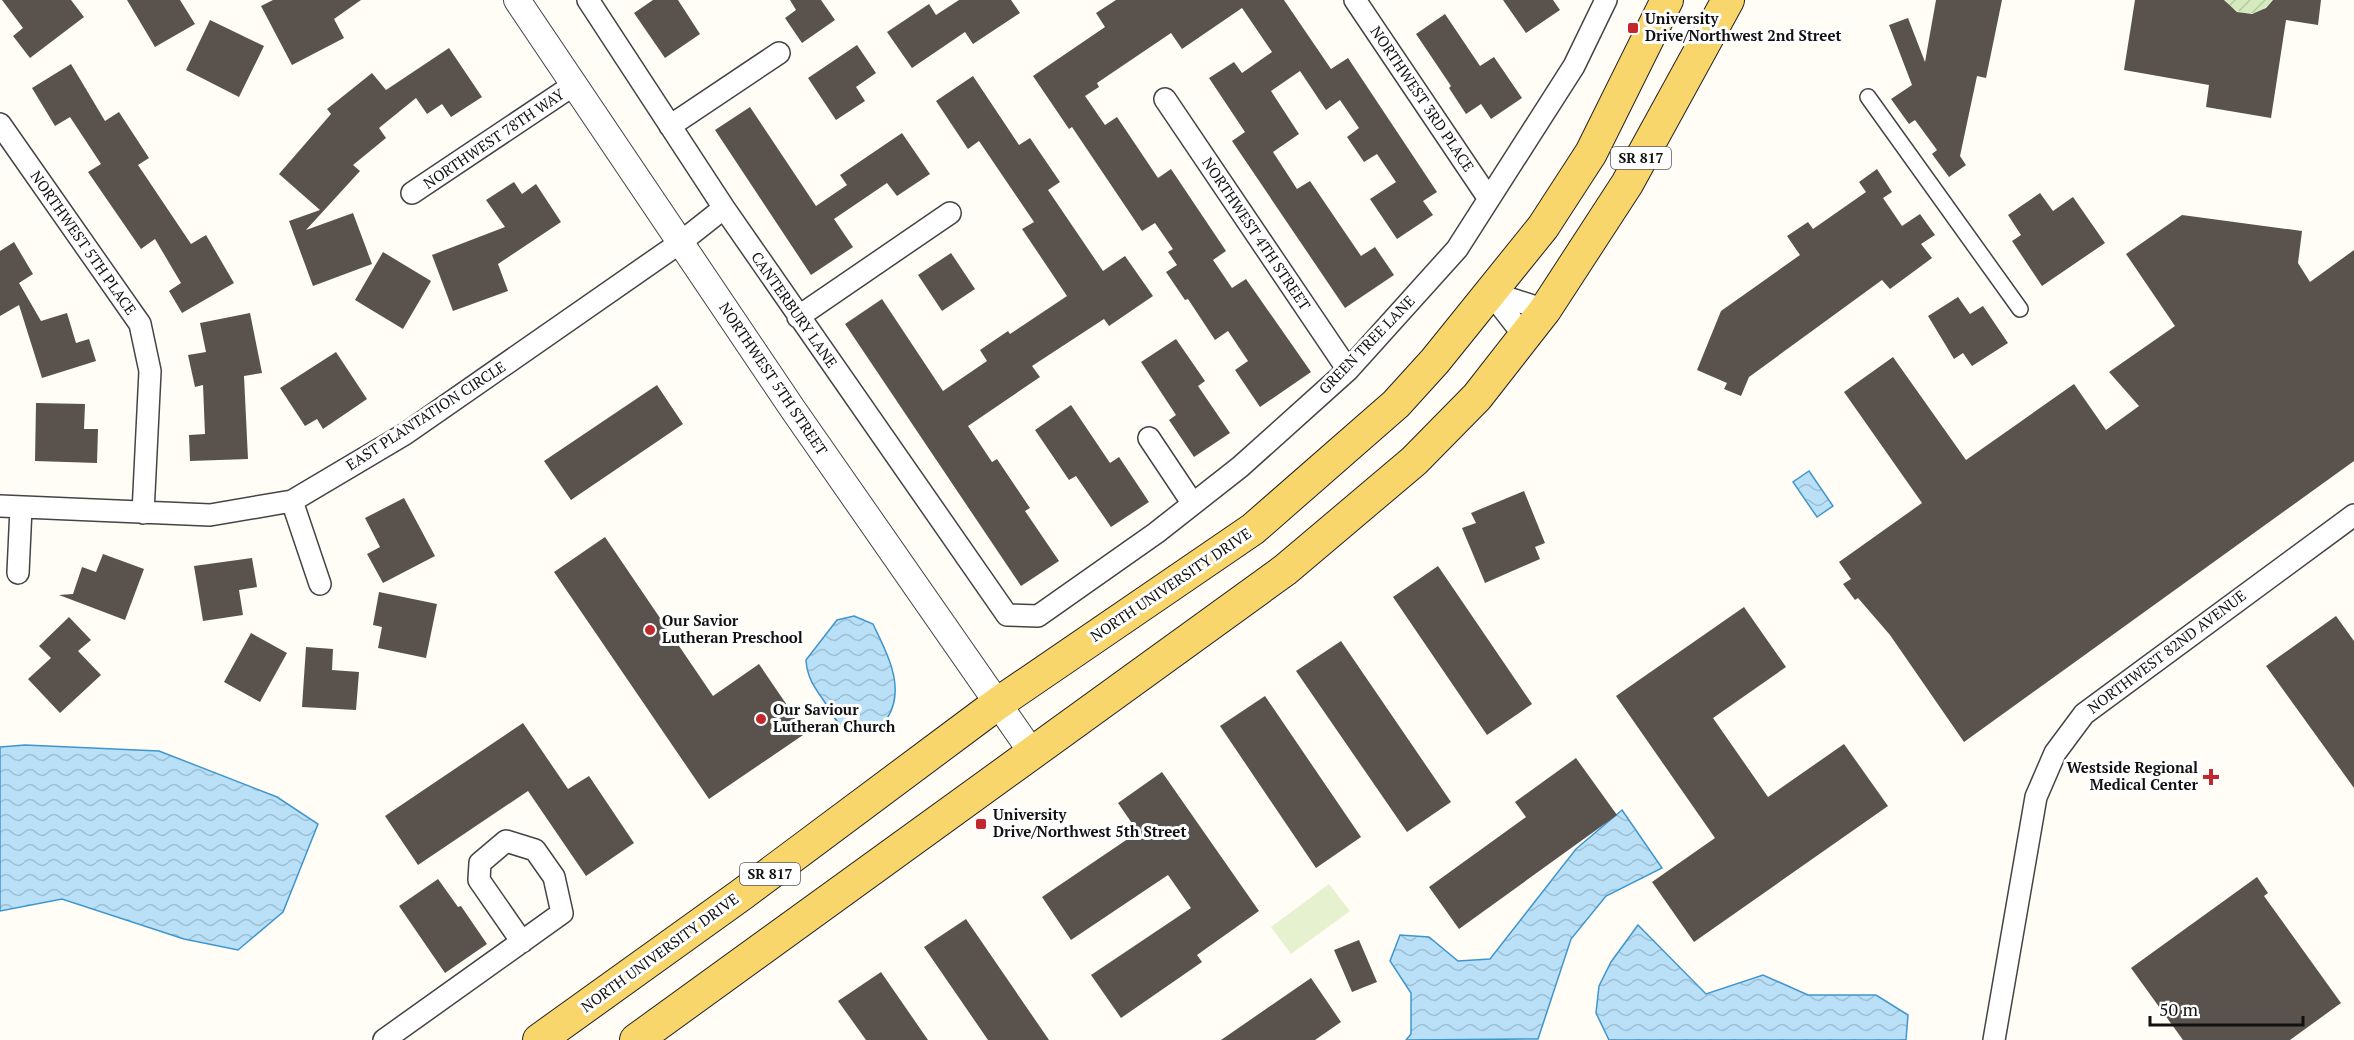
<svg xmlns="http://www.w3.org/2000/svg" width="2354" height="1040" viewBox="0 0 2354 1040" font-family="'PT Serif',serif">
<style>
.garden{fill:url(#garden-furrows)}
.pitch{fill:#e6f2cf}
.water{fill:url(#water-waves);stroke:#3f96cf;stroke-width:1.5}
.building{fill:#5a524d}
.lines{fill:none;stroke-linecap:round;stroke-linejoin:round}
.pedestrian-casing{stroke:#444;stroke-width:18}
.minor-casing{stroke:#444;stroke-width:24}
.tertiary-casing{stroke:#444;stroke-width:28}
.primary-casing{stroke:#222;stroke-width:34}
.pedestrian{stroke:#fff;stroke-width:15}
.minor{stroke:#fff;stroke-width:21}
.tertiary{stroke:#fff;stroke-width:26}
.primary{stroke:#f9d66b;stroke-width:32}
.poi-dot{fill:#c4262e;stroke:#fff;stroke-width:2}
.labels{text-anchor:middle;stroke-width:6;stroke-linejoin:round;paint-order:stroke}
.shield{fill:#fff;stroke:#585858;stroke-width:1.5}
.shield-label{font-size:14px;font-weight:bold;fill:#111}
.poi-label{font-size:15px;font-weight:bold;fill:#111;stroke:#fff;text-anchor:start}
.street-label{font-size:15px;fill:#111;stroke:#fff}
</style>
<defs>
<pattern id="garden-furrows" width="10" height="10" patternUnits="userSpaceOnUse" patternTransform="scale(1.5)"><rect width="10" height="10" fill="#d5ebbd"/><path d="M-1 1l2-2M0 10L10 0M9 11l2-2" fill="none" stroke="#b6c8a1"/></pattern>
<pattern id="water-waves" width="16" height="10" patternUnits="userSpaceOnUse" patternTransform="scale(1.5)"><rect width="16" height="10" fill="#b9e0f7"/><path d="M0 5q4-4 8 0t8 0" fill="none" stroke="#9ebfd3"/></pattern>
</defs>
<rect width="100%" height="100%" fill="#fffdf5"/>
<path class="garden" d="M 2225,0 L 2272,0 C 2260,18 2237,18 2225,0 Z"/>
<path class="pitch" d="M 1329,884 L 1350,911 L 1291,954 L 1271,927 Z"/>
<path class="water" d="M 1809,471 L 1833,506 L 1817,517 L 1793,482 Z
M 854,616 L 873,624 C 883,645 897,671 895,694 C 894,718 872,745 846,730 C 836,723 830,711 824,701 C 814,687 807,677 806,660 L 837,620 Z
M 25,745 L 159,751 L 277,797 L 318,824 L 283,912 L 238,950 L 184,939 L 62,899 L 0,911 L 0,747 Z
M 1622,810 L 1662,868 L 1606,896 L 1571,939 L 1538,1039 L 1406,1040 L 1411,1034 L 1411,993 L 1390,961 L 1400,935 L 1429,937 L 1458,961 L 1490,959 L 1576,849 Z
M 1638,925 L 1706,994 L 1763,975 L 1808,995 L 1876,995 L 1908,1015 L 1906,1040 L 1609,1040 L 1596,1013 L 1599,986 L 1611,962 Z"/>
<path class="building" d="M 2,0 L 71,0 L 84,17 L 30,58 L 13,36 L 23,28 Z
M 127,0 L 180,0 L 195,24 L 155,47 Z
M 273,0 L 361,0 L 334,19 L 344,38 L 292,65 L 261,6 Z
M 653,0 L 678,0 L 700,34 L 665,58 L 634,13 Z
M 790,0 L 821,0 L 835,20 L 802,43 L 785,18 L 796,10 Z
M 959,0 L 1011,0 L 1020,13 L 973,44 L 965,32 L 912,68 L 887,32 L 929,4 L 936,15 Z
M 1116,0 L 1284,0 L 1331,69 L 1348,58 L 1437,192 L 1423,201 L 1433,215 L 1397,239 L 1370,199 L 1396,182 L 1377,154 L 1364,162 L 1347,137 L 1359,128 L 1340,100 L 1326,110 L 1300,71 L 1271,91 L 1299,134 L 1273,152 L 1297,189 L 1310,181 L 1361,256 L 1375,247 L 1394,275 L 1345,308 L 1232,141 L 1245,132 L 1209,78 L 1234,62 L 1242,73 L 1272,52 L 1242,8 L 1182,49 L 1171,33 L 1097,83 L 1099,87 L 1085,96 L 1105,125 L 1117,117 L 1158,178 L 1171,169 L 1226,251 L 1213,260 L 1232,288 L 1246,279 L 1311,372 L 1260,407 L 1235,370 L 1248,361 L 1228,331 L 1215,340 L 1188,299 L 1185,300 L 1166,272 L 1177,265 L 1168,252 L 1173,249 L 1155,223 L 1142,231 L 1072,127 L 1069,129 L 1033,76 L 1105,27 L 1096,13 Z
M 1503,0 L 1553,0 L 1560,10 L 1526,33 Z
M 1936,0 L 2002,0 L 1986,78 L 1977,76 L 1960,156 L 1966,165 L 1949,177 L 1932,154 L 1937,150 L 1915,120 L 1909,124 L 1891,99 L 1912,85 L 1889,25 L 1908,18 L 1925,62 Z
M 2135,0 L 2224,0 L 2237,12 L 2252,14 L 2266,8 L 2273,0 L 2321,0 L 2318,25 L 2286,20 L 2271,118 L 2206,107 L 2209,85 L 2124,70 Z
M 1445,14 L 1480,66 L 1494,57 L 1522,98 L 1491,119 L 1481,104 L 1466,114 L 1449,88 L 1451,86 L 1416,34 Z
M 210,20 L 264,46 L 239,97 L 186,70 Z
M 857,45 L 876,73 L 856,87 L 865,101 L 836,120 L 808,78 Z
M 449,48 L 482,97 L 451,117 L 442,104 L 427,114 L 416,98 L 379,128 L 386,138 L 353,165 L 360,171 L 306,230 L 353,213 L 372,264 L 313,286 L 289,221 L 320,210 L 279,174 L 331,114 L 327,109 L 372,73 L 386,90 Z
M 71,64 L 105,121 L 119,112 L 149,158 L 138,165 L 191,244 L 206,235 L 234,283 L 182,313 L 169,291 L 181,283 L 155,239 L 141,249 L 88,172 L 101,164 L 70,117 L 55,126 L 32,88 Z
M 973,76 L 1019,145 L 1030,138 L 1060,182 L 1048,190 L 1103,271 L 1125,256 L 1153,296 L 1109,326 L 1104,319 L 1032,366 L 1040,377 L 968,426 L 992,462 L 997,459 L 1030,508 L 1025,511 L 1059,561 L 1021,586 L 845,324 L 882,299 L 943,391 L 987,361 L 980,350 L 1008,331 L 1010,334 L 1067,296 L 1022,229 L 1034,222 L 979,141 L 968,149 L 936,101 Z
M 750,107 L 816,206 L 847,185 L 840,175 L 902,133 L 930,174 L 897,196 L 887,183 L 834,219 L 853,247 L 811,275 L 715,130 Z
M 1877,169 L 1892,192 L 1883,198 L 1902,226 L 1920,214 L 1935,235 L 1921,244 L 1932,258 L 1890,289 L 1882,280 L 1749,377 L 1741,396 L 1724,389 L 1727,383 L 1697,370 L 1721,311 L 1800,255 L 1787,236 L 1808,222 L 1813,229 L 1866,192 L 1859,182 Z
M 514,182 L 522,194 L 536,184 L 561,222 L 498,264 L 508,291 L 453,311 L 432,255 L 505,227 L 486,200 Z
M 2040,193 L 2053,211 L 2073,197 L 2105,243 L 2042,286 L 2012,241 L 2021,235 L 2008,215 Z
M 2182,215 L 2302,231 L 2298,263 L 2310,282 L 2354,250 L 2354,461 L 1964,742 L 1890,635 L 1858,598 L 1855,600 L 1843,584 L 1851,579 L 1839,562 L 1922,503 L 1844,392 L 1893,357 L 1966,460 L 2074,384 L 2106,430 L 2139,406 L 2109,372 L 2175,326 L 2126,254 Z
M 14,242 L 33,274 L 19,283 L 41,321 L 67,313 L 76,343 L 89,339 L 96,361 L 42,378 L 19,305 L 0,316 L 0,251 Z
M 383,252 L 431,281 L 403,329 L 355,300 Z
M 951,253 L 975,289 L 942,311 L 918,275 Z
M 1958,297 L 1970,314 L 1983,306 L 2008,343 L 1972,366 L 1963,353 L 1954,359 L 1928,316 Z
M 250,313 L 262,373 L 244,376 L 248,459 L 190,461 L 189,435 L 205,434 L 203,385 L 195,387 L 188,355 L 206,352 L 200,323 Z
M 1176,339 L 1205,381 L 1198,386 L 1230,433 L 1194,457 L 1169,420 L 1176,415 L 1141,362 Z
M 336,352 L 367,399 L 323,429 L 317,419 L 305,426 L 280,388 Z
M 657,385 L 683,424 L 571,500 L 544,461 Z
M 36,403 L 85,404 L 84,429 L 98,429 L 97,463 L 35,461 Z
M 1071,405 L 1110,463 L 1119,457 L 1149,502 L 1111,527 L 1076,476 L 1069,480 L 1035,430 Z
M 1524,491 L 1545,543 L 1535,547 L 1540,559 L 1485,583 L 1462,528 L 1476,523 L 1471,513 Z
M 404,498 L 435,556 L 383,583 L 367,554 L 380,547 L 365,518 Z
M 605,537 L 713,696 L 759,664 L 806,733 L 709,799 L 554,572 Z
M 103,554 L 144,569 L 125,620 L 59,595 L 73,594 L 82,567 L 96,572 Z
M 252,558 L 257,587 L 239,590 L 243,615 L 203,621 L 194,566 Z
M 1438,566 L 1532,704 L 1487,735 L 1393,597 Z
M 379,592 L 437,604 L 426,658 L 378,648 L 382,627 L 373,625 Z
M 1744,607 L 1786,667 L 1713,718 L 1768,797 L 1844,744 L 1888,806 L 1694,942 L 1652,882 L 1715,838 L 1616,696 Z
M 2336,616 L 2354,641 L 2354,788 L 2266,666 Z
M 69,617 L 91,640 L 78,651 L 101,675 L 60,713 L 28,679 L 51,658 L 39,646 Z
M 251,633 L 287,653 L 260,702 L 224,682 Z
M 1341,641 L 1451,802 L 1407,832 L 1296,671 Z
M 306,647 L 333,649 L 332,670 L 359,672 L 356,710 L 302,707 Z
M 1265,696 L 1361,837 L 1316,868 L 1220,726 Z
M 523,723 L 568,789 L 589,776 L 634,843 L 586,876 L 528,791 L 418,865 L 385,816 Z
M 1576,758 L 1617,815 L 1459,929 L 1429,887 L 1526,817 L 1515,802 Z
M 1162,772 L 1259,911 L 1197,955 L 1202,962 L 1121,1018 L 1091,975 L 1191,908 L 1168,875 L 1071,940 L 1042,897 L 1138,832 L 1118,803 Z
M 2257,877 L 2268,893 L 2264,896 L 2341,1003 L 2290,1040 L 2183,1040 L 2131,968 Z
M 438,879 L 458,907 L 461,906 L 487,944 L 445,973 L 399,906 Z
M 966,919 L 1049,1040 L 988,1040 L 924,947 Z
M 1359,940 L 1377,982 L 1352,992 L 1334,950 Z
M 881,972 L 928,1040 L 866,1040 L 838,1001 Z
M 1311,978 L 1341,1022 L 1315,1040 L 1221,1040 Z"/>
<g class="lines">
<defs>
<path id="pedestrian" d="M 1868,97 L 2020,309"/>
<path id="minor" d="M 588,0 L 724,208 L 1007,615 L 1038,616 L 1156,533 L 1240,467 L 1348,370 L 1457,249 L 1574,66 L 1606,0
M 1355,0 L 1489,199
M 1165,99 L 1348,370
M 0,124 L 140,324 L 150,371 L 143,513
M 670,126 L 779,53
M 412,193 L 575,84
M 1490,292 L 1545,310
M 1490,292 L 1525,337
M 798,317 L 950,213
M 1149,438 L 1193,504
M 292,501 L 320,584
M 0,506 L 210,515 L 292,501 L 405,434 L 681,242 L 724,208
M 18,573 L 21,508
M 384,1040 L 562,913 L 554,877 L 535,850 L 506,841 L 480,863 L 479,880 L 522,942
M 1994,1040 L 2036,797 L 2055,753 L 2084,714 L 2354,515"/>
<path id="tertiary" d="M 517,0 L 792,408 L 1033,754"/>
<path id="primary" d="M 539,1040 L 741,895 L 997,704 L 1253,529 L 1396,404 L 1435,361 L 1543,227 L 1591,153 L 1667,0
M 636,1040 L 1285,570 L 1414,461 L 1477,397 L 1545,310 L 1627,184 L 1728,0"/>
</defs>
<use href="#pedestrian" class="pedestrian-casing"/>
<use href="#minor" class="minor-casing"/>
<use href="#tertiary" class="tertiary-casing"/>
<use href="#primary" class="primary-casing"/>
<use href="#pedestrian" class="pedestrian"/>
<use href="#minor" class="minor"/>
<use href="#tertiary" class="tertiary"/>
<use href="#primary" class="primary"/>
</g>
<g class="poi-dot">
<rect x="1627" y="22" width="12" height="12" rx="3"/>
<circle cx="650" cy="630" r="6"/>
<circle cx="761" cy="719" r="6"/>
<path d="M2208 768h6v6h6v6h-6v6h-6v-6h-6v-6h6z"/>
<rect x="975" y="818" width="12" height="12" rx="3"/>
</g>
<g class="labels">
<g class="shield">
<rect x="1611" y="147" width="60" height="22" rx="4.5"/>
<rect x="740" y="863" width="60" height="22" rx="4.5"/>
</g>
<g class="shield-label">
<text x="1641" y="163">SR 817</text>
<text x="770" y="879">SR 817</text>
</g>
<g class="poi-label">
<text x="1645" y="24">University<tspan x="1645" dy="17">Drive/Northwest 2nd Street</tspan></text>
<text x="662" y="626">Our Savior<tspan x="662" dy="17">Lutheran Preschool</tspan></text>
<text x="773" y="715">Our Saviour<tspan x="773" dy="17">Lutheran Church</tspan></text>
<text x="2198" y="773" text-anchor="end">Westside Regional<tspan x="2198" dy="17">Medical Center</tspan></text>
<text x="993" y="820">University<tspan x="993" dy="17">Drive/Northwest 5th Street</tspan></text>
</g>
<g class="street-label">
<text transform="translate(1422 99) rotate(56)" y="5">NORTHWEST 3RD PLACE</text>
<text transform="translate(494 139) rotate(-34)" y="5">NORTHWEST 78TH WAY</text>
<text transform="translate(1256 234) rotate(56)" y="5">NORTHWEST 4TH STREET</text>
<text transform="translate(83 243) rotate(55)" y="5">NORTHWEST 5TH PLACE</text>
<text transform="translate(794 310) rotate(55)" y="5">CANTERBURY LANE</text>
<text transform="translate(1367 345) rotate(-46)" y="5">GREEN TREE LANE</text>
<text transform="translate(773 379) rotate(56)" y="5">NORTHWEST 5TH STREET</text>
<text transform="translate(426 416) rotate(-33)" y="5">EAST PLANTATION CIRCLE</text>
<text transform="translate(1171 585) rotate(-34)" y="5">NORTH UNIVERSITY DRIVE</text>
<text transform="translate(2167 652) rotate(-37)" y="5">NORTHWEST 82ND AVENUE</text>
<text transform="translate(660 953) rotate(-36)" y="5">NORTH UNIVERSITY DRIVE</text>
</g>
</g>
<path d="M2150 1016v9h153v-9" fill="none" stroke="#111111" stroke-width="3"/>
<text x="2159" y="1016" font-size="18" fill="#111111" stroke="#ffffff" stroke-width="4.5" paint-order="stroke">50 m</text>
</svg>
